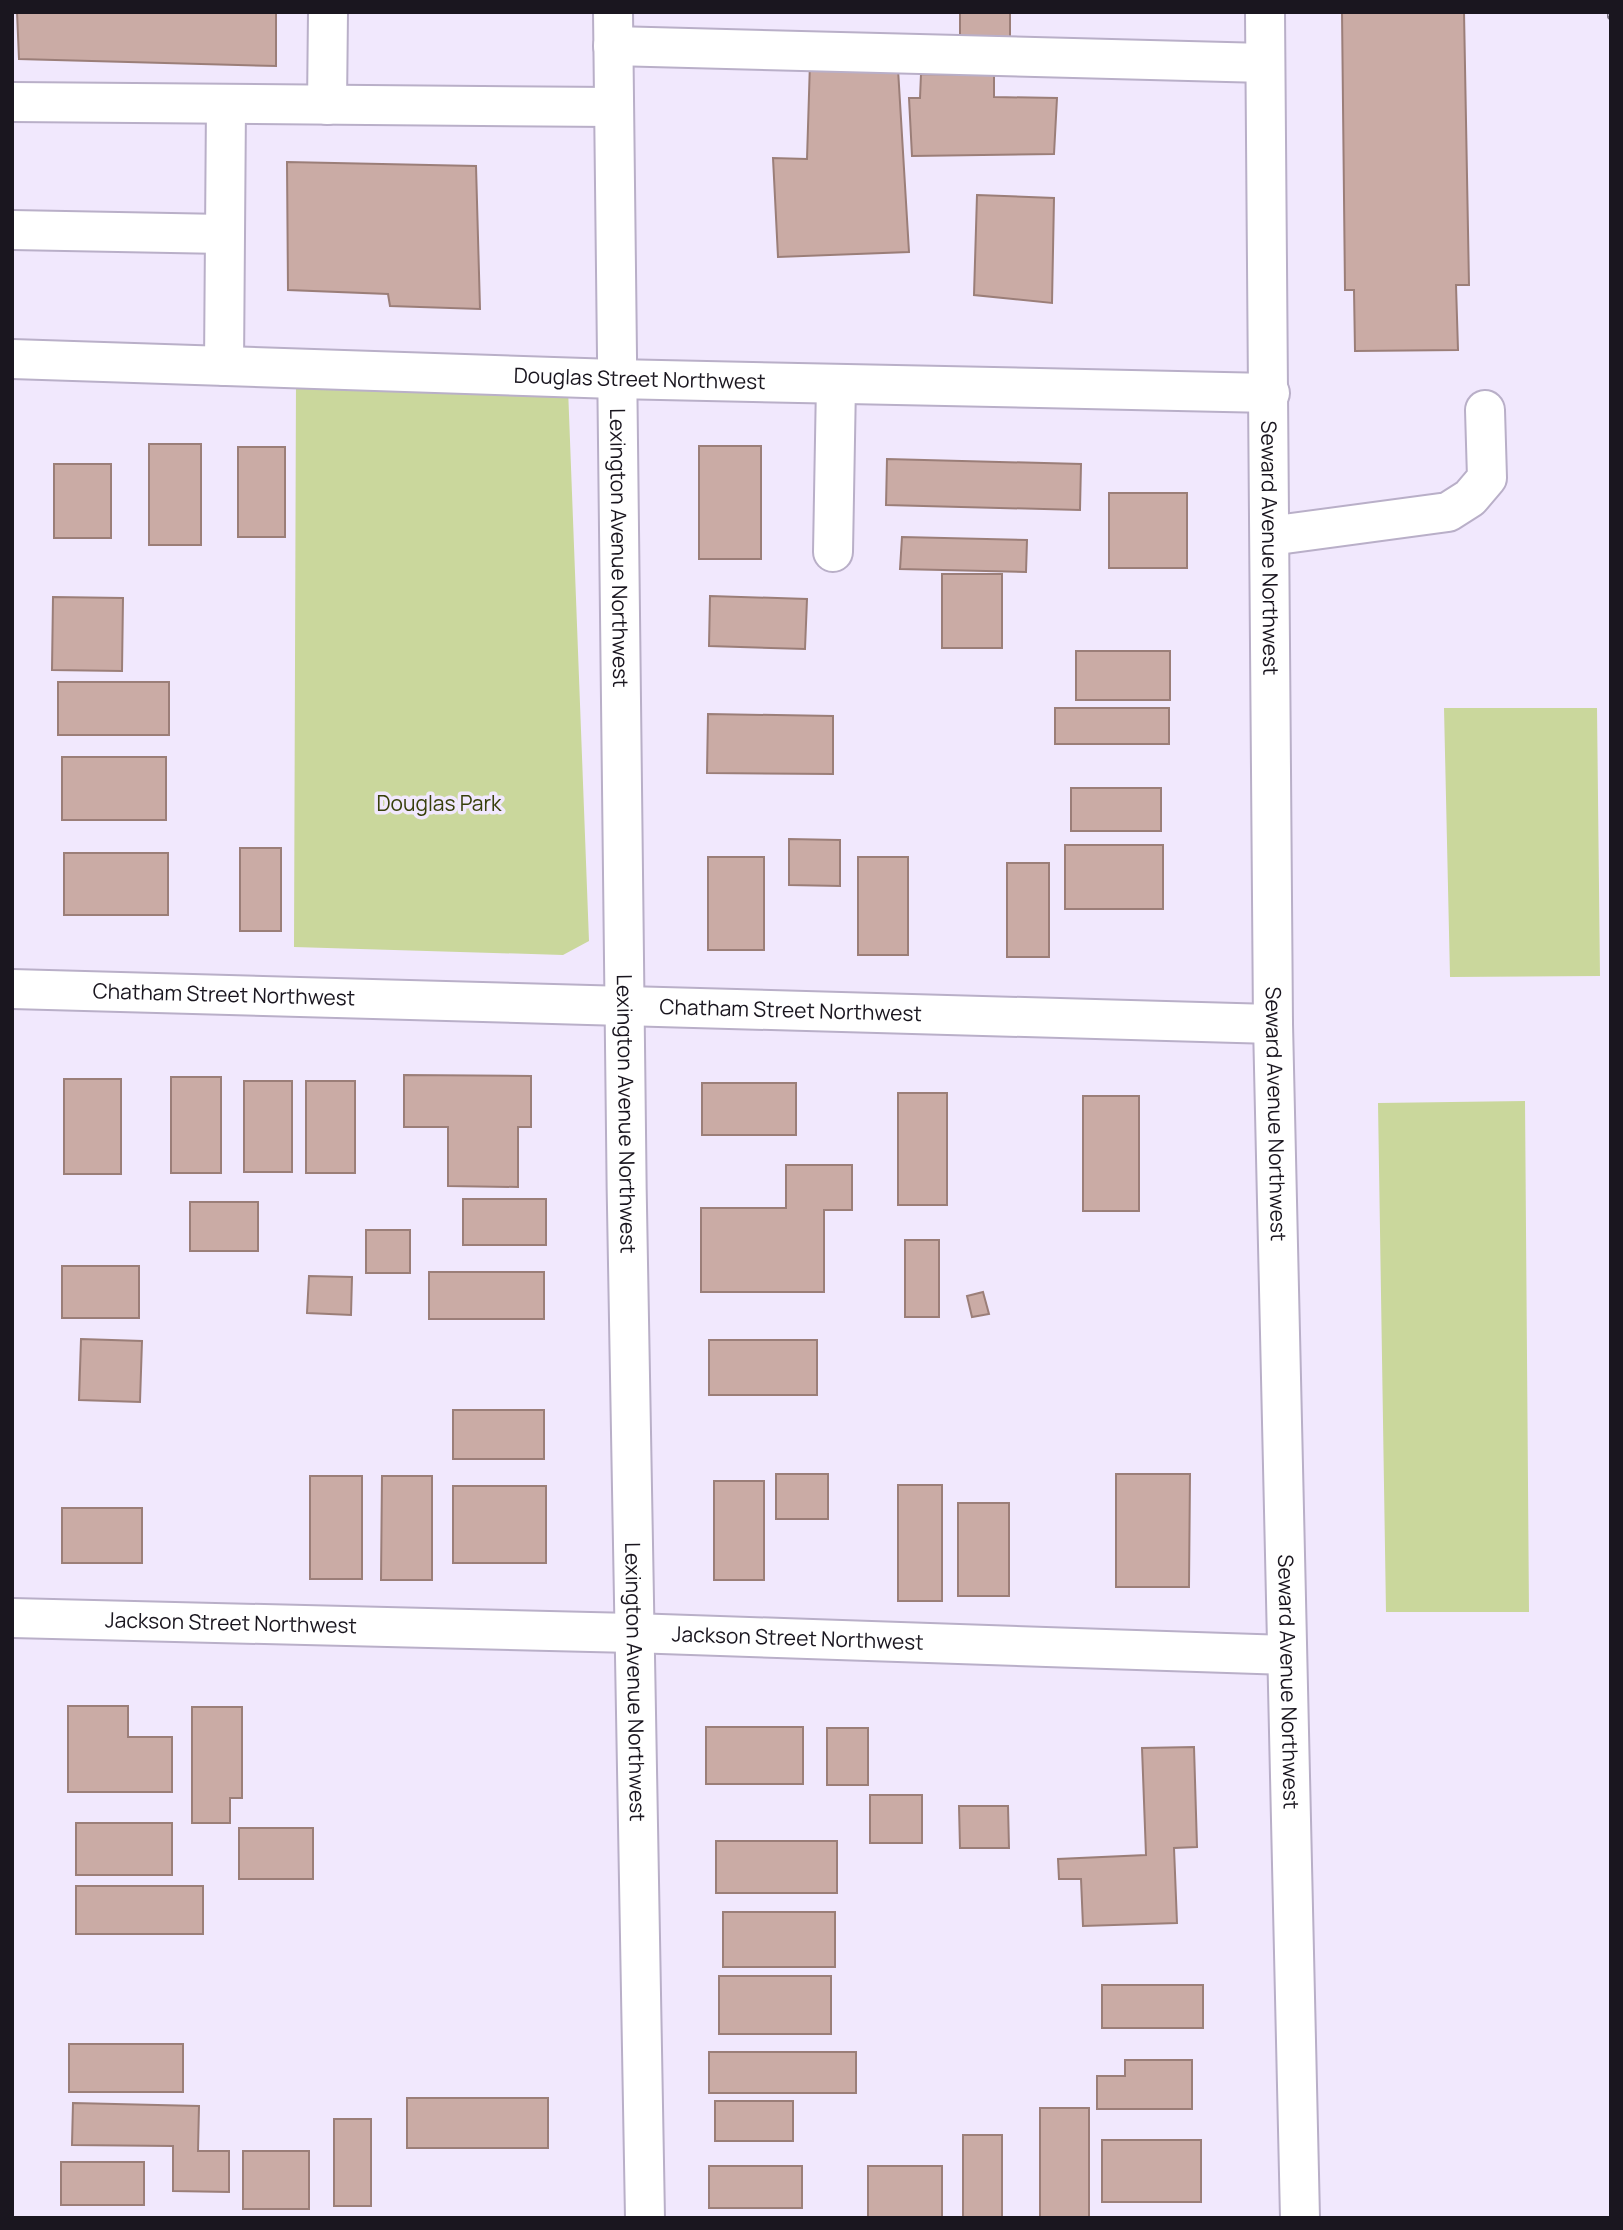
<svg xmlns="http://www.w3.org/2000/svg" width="1623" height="2230" viewBox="0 0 1623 2230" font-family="Manrope,sans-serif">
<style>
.green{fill:#cad79c}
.building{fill:#caaba5;stroke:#9b7e78;stroke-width:2}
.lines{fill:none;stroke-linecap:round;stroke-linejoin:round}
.minor-casing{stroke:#b9afc8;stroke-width:42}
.minor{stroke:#fff;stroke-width:38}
.rail-casing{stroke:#746e7c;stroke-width:8}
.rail{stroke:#f1e8fd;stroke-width:5;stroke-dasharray:16;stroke-linecap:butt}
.labels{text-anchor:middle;stroke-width:7;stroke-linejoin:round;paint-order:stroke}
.street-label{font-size:21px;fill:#1a161f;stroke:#f1e8fd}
.park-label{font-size:21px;fill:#373f0a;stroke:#f1e8fd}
</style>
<rect width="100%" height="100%" fill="#f1e8fd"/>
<path class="green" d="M 296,379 L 568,388 L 589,941 L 563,955 L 294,947 Z
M 1444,708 L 1597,708 L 1600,976 L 1450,977 Z
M 1525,1101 L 1529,1612 L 1386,1612 L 1378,1103 Z"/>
<path class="building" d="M 17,12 L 276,12 L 276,66 L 19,59 Z
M 960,12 L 1010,12 L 1010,39 L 960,37 Z
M 1342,12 L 1464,12 L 1469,285 L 1456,285 L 1458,350 L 1355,351 L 1354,290 L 1345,290 Z
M 810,62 L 898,69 L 909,252 L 778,257 L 773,158 L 807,159 Z
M 921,74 L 994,75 L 994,97 L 1057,98 L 1054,154 L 912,156 L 909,98 L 920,98 Z
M 287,162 L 476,166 L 480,309 L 390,306 L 388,294 L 288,290 Z
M 977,195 L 1054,198 L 1052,303 L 974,295 Z
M 149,444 L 201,444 L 201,545 L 149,545 Z
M 699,446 L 761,446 L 761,559 L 699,559 Z
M 238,447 L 285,447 L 285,537 L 238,537 Z
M 887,459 L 1081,464 L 1080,510 L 886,505 Z
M 54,464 L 111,464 L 111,538 L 54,538 Z
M 1109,493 L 1187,493 L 1187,568 L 1109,568 Z
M 902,537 L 1027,540 L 1026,572 L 900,569 Z
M 942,574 L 1002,574 L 1002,648 L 942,648 Z
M 710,596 L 807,599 L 805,649 L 709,646 Z
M 53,597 L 123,598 L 122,671 L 52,670 Z
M 1076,651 L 1170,651 L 1170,700 L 1076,700 Z
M 58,682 L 169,682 L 169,735 L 58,735 Z
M 1055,708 L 1169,708 L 1169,744 L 1055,744 Z
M 708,714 L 833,716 L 833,774 L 707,773 Z
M 62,757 L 166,757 L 166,820 L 62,820 Z
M 1071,788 L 1161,788 L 1161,831 L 1071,831 Z
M 789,839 L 840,840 L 840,886 L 789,885 Z
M 1065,845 L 1163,845 L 1163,909 L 1065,909 Z
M 240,848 L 281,848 L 281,931 L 240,931 Z
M 64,853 L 168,853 L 168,915 L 64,915 Z
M 708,857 L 764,857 L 764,950 L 708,950 Z
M 858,857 L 908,857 L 908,955 L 858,955 Z
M 1007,863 L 1049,863 L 1049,957 L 1007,957 Z
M 404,1075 L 531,1076 L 531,1127 L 518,1127 L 518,1187 L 448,1186 L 448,1127 L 404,1127 Z
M 171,1077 L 221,1077 L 221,1173 L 171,1173 Z
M 64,1079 L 121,1079 L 121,1174 L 64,1174 Z
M 244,1081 L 292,1081 L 292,1172 L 244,1172 Z
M 306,1081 L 355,1081 L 355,1173 L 306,1173 Z
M 702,1083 L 796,1083 L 796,1135 L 702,1135 Z
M 898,1093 L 947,1093 L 947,1205 L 898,1205 Z
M 1083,1096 L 1139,1096 L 1139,1211 L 1083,1211 Z
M 786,1165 L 852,1165 L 852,1210 L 824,1210 L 824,1292 L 701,1292 L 701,1208 L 786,1208 Z
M 463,1199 L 546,1199 L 546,1245 L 463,1245 Z
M 190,1202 L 258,1202 L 258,1251 L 190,1251 Z
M 366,1230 L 410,1230 L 410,1273 L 366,1273 Z
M 905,1240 L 939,1240 L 939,1317 L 905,1317 Z
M 62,1266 L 139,1266 L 139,1318 L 62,1318 Z
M 429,1272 L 544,1272 L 544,1319 L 429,1319 Z
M 309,1276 L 352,1277 L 351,1315 L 307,1313 Z
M 983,1292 L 989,1314 L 972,1317 L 967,1296 Z
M 81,1339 L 142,1341 L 140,1402 L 79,1400 Z
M 709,1340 L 817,1340 L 817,1395 L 709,1395 Z
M 453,1410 L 544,1410 L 544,1459 L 453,1459 Z
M 776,1474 L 828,1474 L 828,1519 L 776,1519 Z
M 1116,1474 L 1190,1474 L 1189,1587 L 1116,1587 Z
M 310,1476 L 362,1476 L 362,1579 L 310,1579 Z
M 382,1476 L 432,1476 L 432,1580 L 381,1580 Z
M 714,1481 L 764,1481 L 764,1580 L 714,1580 Z
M 898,1485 L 942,1485 L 942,1601 L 898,1601 Z
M 453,1486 L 546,1486 L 546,1563 L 453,1563 Z
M 958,1503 L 1009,1503 L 1009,1596 L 958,1596 Z
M 62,1508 L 142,1508 L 142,1563 L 62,1563 Z
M 68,1706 L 128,1706 L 128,1737 L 172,1737 L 172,1792 L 68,1792 Z
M 192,1707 L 242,1707 L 242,1798 L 230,1798 L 230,1823 L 192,1823 Z
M 706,1727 L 803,1727 L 803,1784 L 706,1784 Z
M 827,1728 L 868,1728 L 868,1785 L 827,1785 Z
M 1194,1747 L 1197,1847 L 1174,1848 L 1177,1923 L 1083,1926 L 1081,1879 L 1059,1879 L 1058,1859 L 1146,1855 L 1142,1748 Z
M 870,1795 L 922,1795 L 922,1843 L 870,1843 Z
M 959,1806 L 1008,1806 L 1009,1848 L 960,1848 Z
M 76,1823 L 172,1823 L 172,1875 L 76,1875 Z
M 239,1828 L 313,1828 L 313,1879 L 239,1879 Z
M 716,1841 L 837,1841 L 837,1893 L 716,1893 Z
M 76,1886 L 203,1886 L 203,1934 L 76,1934 Z
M 723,1912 L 835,1912 L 835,1967 L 723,1967 Z
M 719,1976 L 831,1976 L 831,2034 L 719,2034 Z
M 1102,1985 L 1203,1985 L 1203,2028 L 1102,2028 Z
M 69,2044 L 183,2044 L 183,2092 L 69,2092 Z
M 709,2052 L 856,2052 L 856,2093 L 709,2093 Z
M 1125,2060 L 1192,2060 L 1192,2109 L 1097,2109 L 1097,2076 L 1125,2076 Z
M 407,2098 L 548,2098 L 548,2148 L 407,2148 Z
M 715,2101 L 793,2101 L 793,2141 L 715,2141 Z
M 73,2103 L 199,2106 L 198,2151 L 229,2151 L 229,2192 L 173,2191 L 173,2146 L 72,2145 Z
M 1040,2108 L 1089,2108 L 1089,2218 L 1040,2218 Z
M 334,2119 L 371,2119 L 371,2206 L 334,2206 Z
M 963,2135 L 1002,2135 L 1002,2218 L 963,2218 Z
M 1102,2140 L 1201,2140 L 1201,2202 L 1102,2202 Z
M 243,2151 L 309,2151 L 309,2209 L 243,2209 Z
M 61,2162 L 144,2162 L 144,2205 L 61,2205 Z
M 709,2166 L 802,2166 L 802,2208 L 709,2208 Z
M 868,2166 L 942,2166 L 942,2218 L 868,2218 Z"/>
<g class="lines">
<defs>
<g id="minor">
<path id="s1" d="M 613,12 C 620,747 629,1483 645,2218"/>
<path id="s2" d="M 1265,12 L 1273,1024 L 1300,2218"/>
<path d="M 613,46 L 1265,63"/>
<path d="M 12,102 L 613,107"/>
<path d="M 327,105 L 328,12"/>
<path d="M 12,230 L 224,234"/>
<path id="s3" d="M 12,359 L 615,379 L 1270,393"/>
<path d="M 224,366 L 226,104"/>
<path d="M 1270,536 L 1448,512 L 1470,498 L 1487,478 L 1485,410"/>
<path d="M 833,552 L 836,384"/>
<path id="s4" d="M 12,989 L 1273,1024"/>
<path id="s5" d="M 12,1618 L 632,1633 L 1287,1655"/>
</g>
</defs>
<use href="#minor" class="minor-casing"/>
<use href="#minor" class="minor"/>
<defs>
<path id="rail" d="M 1611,12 L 1611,16"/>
</defs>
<use href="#rail" class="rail-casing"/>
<use href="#rail" class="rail"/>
</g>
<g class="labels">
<g class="street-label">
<text dy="7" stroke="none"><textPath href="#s3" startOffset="628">Douglas Street Northwest</textPath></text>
<text dy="7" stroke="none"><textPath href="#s1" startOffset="536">Lexington Avenue Northwest</textPath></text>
<text dy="7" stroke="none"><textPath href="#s2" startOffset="536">Seward Avenue Northwest</textPath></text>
<text dy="7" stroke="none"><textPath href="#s4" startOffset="212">Chatham Street Northwest</textPath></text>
<text dy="7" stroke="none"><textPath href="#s4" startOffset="779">Chatham Street Northwest</textPath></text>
<text dy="7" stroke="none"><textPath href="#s1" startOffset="1102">Lexington Avenue Northwest</textPath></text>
<text dy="7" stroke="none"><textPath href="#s2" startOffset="1102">Seward Avenue Northwest</textPath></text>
<text dy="7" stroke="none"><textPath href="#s5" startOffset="219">Jackson Street Northwest</textPath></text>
<text dy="7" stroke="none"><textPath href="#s5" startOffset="786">Jackson Street Northwest</textPath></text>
<text dy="7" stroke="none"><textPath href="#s1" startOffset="1670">Lexington Avenue Northwest</textPath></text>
<text dy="7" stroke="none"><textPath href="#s2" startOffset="1670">Seward Avenue Northwest</textPath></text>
</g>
<g class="park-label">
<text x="439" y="811">Douglas Park</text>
</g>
</g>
<rect width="1623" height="2230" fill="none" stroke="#1a161f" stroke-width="28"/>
</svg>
